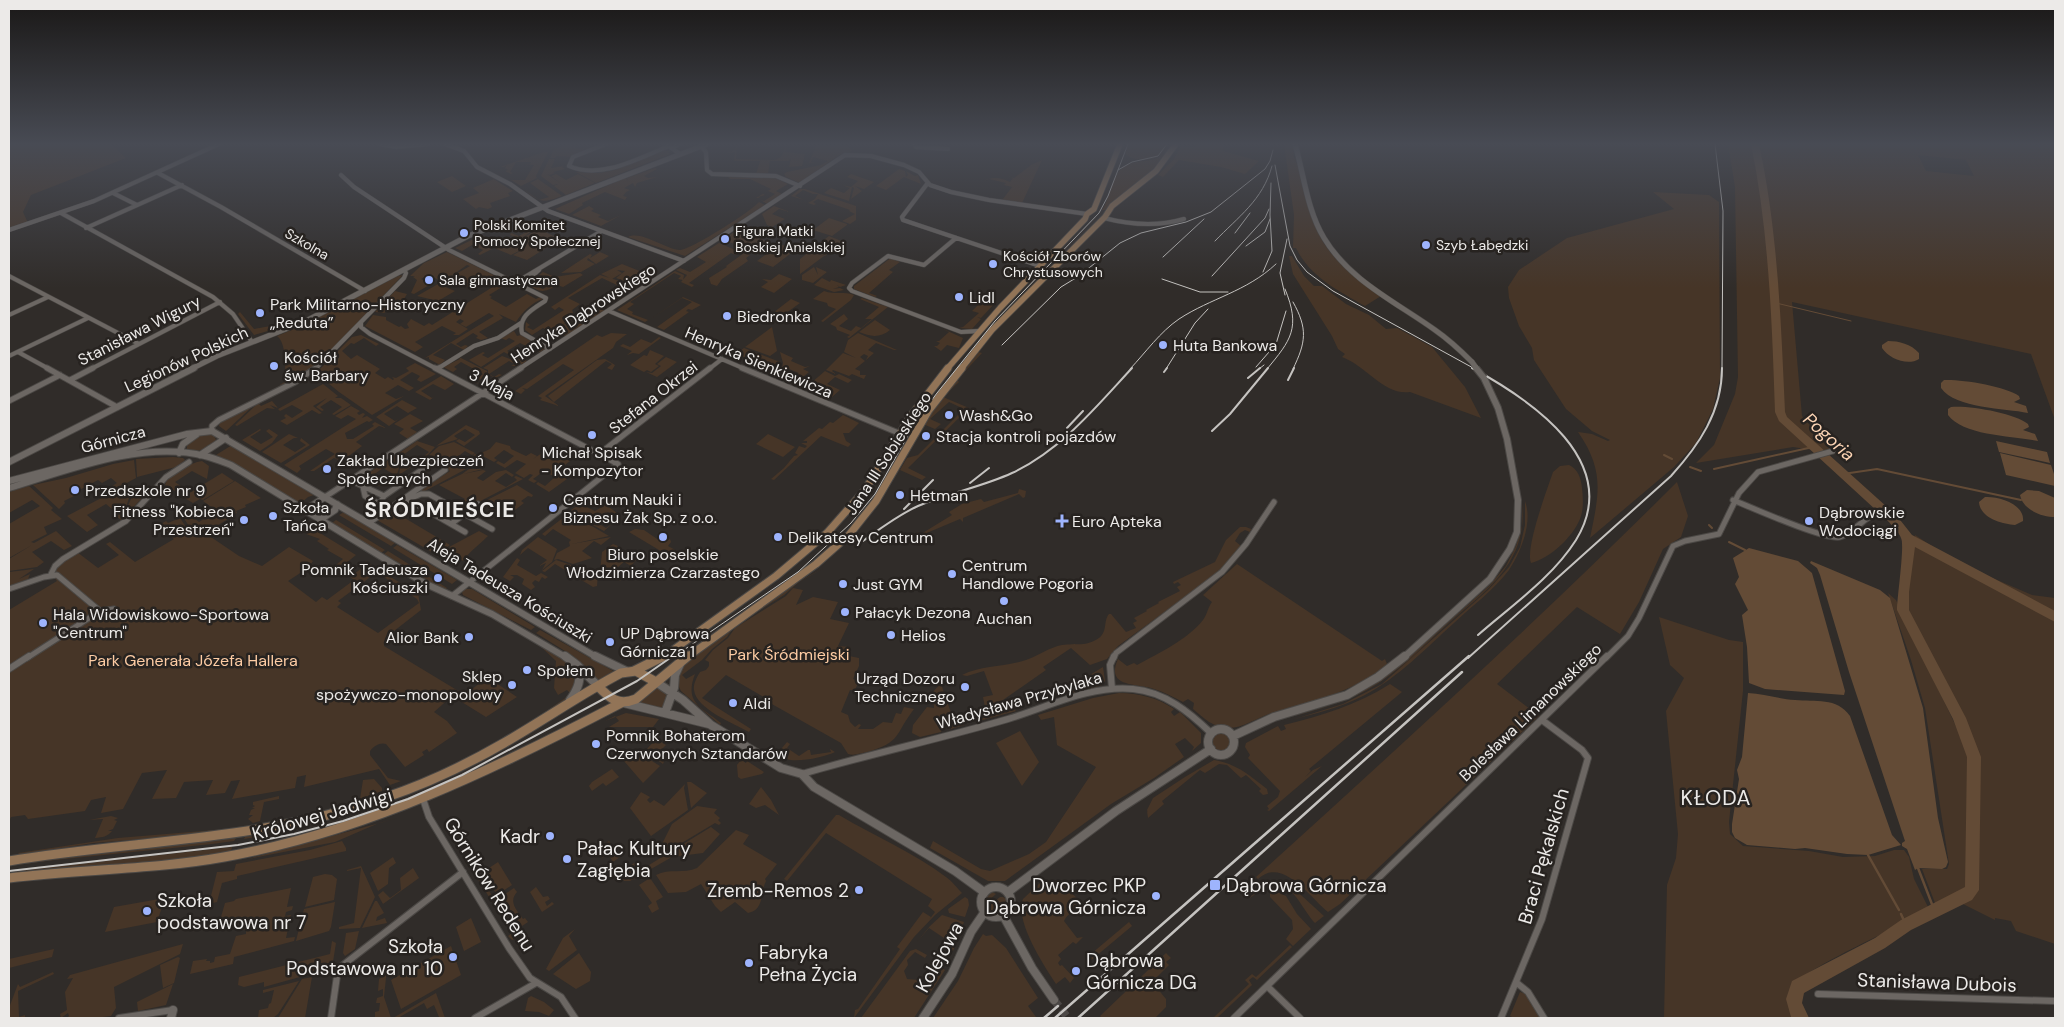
<svg xmlns="http://www.w3.org/2000/svg" width="2064" height="1027" viewBox="0 0 2064 1027" font-family="'DM Sans',sans-serif">
<style>
.green{fill:#463527;fill-rule:evenodd}
.water{fill:#634b36}
.lines{fill:none;stroke-linecap:round;stroke-linejoin:round}
.stream-far2{stroke:#634b36;stroke-width:1}
.stream-far1{stroke:#634b36;stroke-width:2}
.stream{stroke:#634b36;stroke-width:2.5}
.river{fill:#634b36;fill-rule:evenodd}
.tertiary-tunnel{stroke:#4c4846;stroke-width:8;stroke-dasharray:8 4;stroke-linecap:butt}
.minor-far2-casing{stroke:#4b4845;stroke-width:5}
.minor-far1-casing{stroke:#4b4845;stroke-width:7}
.minor-casing{stroke:#4b4845;stroke-width:8}
.tertiary-far2-casing{stroke:#4b4845;stroke-width:6}
.tertiary-far1-casing{stroke:#4b4845;stroke-width:8}
.tertiary-casing{stroke:#4b4845;stroke-width:10}
.secondary-far2-casing{stroke:#4b4845;stroke-width:7}
.secondary-far1-casing{stroke:#4b4845;stroke-width:9}
.secondary-casing{stroke:#4b4845;stroke-width:11}
.minor-far2{stroke:#6c6763;stroke-width:4}
.minor-far1{stroke:#6c6763;stroke-width:5}
.minor{stroke:#6c6763;stroke-width:6}
.tertiary-far2{stroke:#6c6763;stroke-width:5}
.tertiary-far1{stroke:#6c6763;stroke-width:6}
.tertiary{stroke:#6c6763;stroke-width:8}
.secondary-far2{stroke:#927457;stroke-width:5.5}
.secondary-far1{stroke:#927457;stroke-width:7}
.secondary{stroke:#927457;stroke-width:9}
.tram-far1{stroke:#c5c3c0;stroke-width:1}
.tram{stroke:#c5c3c0;stroke-width:2}
.rail-far2{stroke:#c5c3c0;stroke-width:1}
.rail-far1{stroke:#c5c3c0;stroke-width:2}
.rail{stroke:#c5c3c0;stroke-width:2.5}
.tertiary-bridge-far1-casing{stroke:#4b4845;stroke-width:6;stroke-linecap:butt}
.tertiary-bridge-casing{stroke:#4b4845;stroke-width:8;stroke-linecap:butt}
.tertiary-bridge-far1{stroke:#6c6763;stroke-width:5}
.tertiary-bridge{stroke:#6c6763;stroke-width:6}
.poi-dot{fill:#9eb4fd;stroke:#272320;stroke-width:2}
.labels{text-anchor:middle;stroke-width:5;stroke-linejoin:round;paint-order:stroke}
.far-poi-label{font-size:14px;fill:#eceae8;stroke:#272320;text-anchor:start}
.far-street-label{font-size:14px;fill:#eceae8;stroke:#272320}
.poi-label{font-size:16px;fill:#eceae8;stroke:#272320;text-anchor:start}
.street-label{font-size:16px;fill:#eceae8;stroke:#272320}
.park-label{font-size:16px;fill:#fdcca4;stroke:#272320}
.water-label{font-size:18px;font-style:italic;fill:#fcd4b4;stroke:#272320}
.near-street-label{font-size:19px;fill:#eceae8;stroke:#272320}
.near-poi-label{font-size:19px;fill:#eceae8;stroke:#272320;text-anchor:start}
.district-label{font-size:21px;font-weight:bold;letter-spacing:1px;fill:#eceae8;stroke:#272320}
.near-neighbourhood-label{font-size:21px;letter-spacing:1px;fill:#eceae8;stroke:#272320}
</style>
<rect width="100%" height="100%" fill="#302c29"/>
<path class="green" d="M 9,144 L 115,144 L 112,145 L 126,158 L 31,195 L 23,212 L 28,223 L 9,230 Z
M 569,144 L 577,144 L 571,147 L 578,152 L 572,147 L 577,145 L 575,148 L 585,150 L 577,155 L 571,155 L 572,157 L 570,157 L 557,156 L 555,158 L 550,158 L 554,149 Z
M 737,144 L 736,159 L 775,160 L 781,157 L 787,144 L 785,152 L 805,154 L 802,166 L 789,167 L 791,159 L 788,161 L 770,161 L 768,174 L 756,174 L 760,161 L 734,161 L 735,152 L 727,153 L 735,150 Z
M 817,144 C 826,149 844,138 852,151 L 839,155 L 800,183 L 786,177 L 784,174 L 787,172 L 821,165 L 828,161 L 813,157 L 811,162 L 815,162 L 809,163 Z
M 1129,144 L 1166,144 C 1165,148 1164,152 1161,155 C 1152,162 1133,161 1125,154 Z
M 1171,144 L 1173,144 L 1155,168 L 1105,210 L 1102,210 C 1111,197 1112,173 1125,166 C 1137,158 1160,165 1166,149 L 1169,149 Z
M 1182,144 L 1184,147 L 1196,146 L 1196,144 L 1193,144 L 1223,144 L 1223,151 L 1259,161 L 1245,174 L 1221,167 L 1179,160 L 1163,177 L 1158,175 L 1174,159 Z
M 1284,144 L 1293,144 L 1294,157 L 1298,166 C 1304,188 1309,212 1318,233 C 1332,261 1357,278 1381,296 L 1365,306 C 1339,291 1310,277 1296,248 L 1293,248 L 1294,215 Z
M 1728,144 L 2055,144 L 2055,420 L 2031,354 L 1792,302 L 1802,416 L 1830,449 L 1820,451 L 1793,447 L 1696,463 L 1714,445 L 1735,394 L 1738,377 L 1735,187 ZM 1918,155 L 1966,160 L 1974,176 L 1926,171 Z
M 668,148 L 669,149 L 665,151 L 671,151 L 668,152 L 670,154 L 673,153 L 596,183 L 576,172 L 599,173 L 615,170 Z
M 544,152 L 548,152 L 536,176 L 537,178 L 521,186 L 511,180 L 525,180 L 534,165 L 525,164 L 530,164 L 531,162 L 516,162 L 510,172 L 513,173 L 511,174 L 505,171 L 508,170 L 505,168 L 507,165 L 504,167 L 500,167 Z
M 549,159 L 555,159 L 551,168 L 564,166 L 562,167 L 565,169 L 553,172 L 555,173 L 550,175 L 547,174 L 560,183 L 551,176 L 556,174 L 566,180 L 578,174 L 595,183 L 566,195 L 554,186 L 558,184 L 553,185 L 541,176 Z
M 1042,160 L 1022,203 L 997,199 L 1003,199 L 1012,187 L 1004,185 L 1006,183 L 989,179 L 984,181 C 993,176 1001,178 1010,182 L 1013,178 L 1007,175 L 1014,178 L 1031,165 Z
M 655,168 L 657,169 L 644,176 L 648,178 L 657,177 L 637,183 L 635,187 L 633,183 L 624,188 L 630,190 L 626,192 L 623,196 L 627,197 L 625,200 L 605,192 L 582,203 L 583,205 L 569,214 L 555,209 L 618,181 L 626,178 L 628,181 L 627,178 Z
M 899,169 L 905,171 L 906,177 L 908,175 L 906,171 L 915,176 L 918,175 L 921,184 L 904,177 L 886,190 L 876,186 Z
M 851,174 L 874,182 L 864,189 L 855,186 L 862,191 L 851,199 L 854,188 L 852,187 L 849,201 L 824,193 L 831,188 L 844,193 L 850,188 L 842,185 L 851,187 L 858,181 L 847,177 Z
M 452,176 L 466,186 L 452,192 L 437,182 Z
M 489,176 L 513,191 L 508,193 L 510,196 L 490,203 L 492,207 L 488,209 L 479,207 L 476,209 L 463,199 L 479,193 L 473,188 L 494,179 Z
M 728,177 L 773,177 L 788,184 L 776,191 L 782,194 L 767,204 L 761,200 L 764,201 L 775,194 L 768,191 L 763,194 L 765,195 L 758,197 L 760,198 L 756,198 L 771,189 L 750,179 L 730,179 Z
M 538,179 L 562,196 C 541,204 540,202 523,189 L 539,200 L 549,197 L 530,183 Z
M 800,189 L 805,189 L 856,206 L 856,220 L 850,224 L 842,221 L 855,214 L 849,211 L 850,210 L 818,199 L 813,202 L 816,204 L 814,205 L 808,203 L 815,199 L 818,194 L 813,194 L 803,190 L 795,196 L 804,200 L 791,196 Z
M 1653,192 L 1709,195 L 1719,202 L 1720,378 L 1713,409 L 1696,443 L 1674,467 L 1590,538 C 1599,494 1605,471 1578,432 L 1592,434 L 1608,441 L 1610,440 L 1592,431 L 1566,409 L 1534,360 L 1532,348 L 1519,326 L 1509,298 L 1508,287 L 1519,270 L 1567,238 L 1674,209 Z
M 759,202 L 765,205 L 685,256 L 628,237 C 641,230 665,249 680,250 C 691,250 753,210 759,202 Z
M 589,206 L 594,209 L 591,211 L 601,215 L 598,217 L 608,221 L 621,215 L 601,226 L 572,215 Z
M 774,206 L 790,212 L 779,209 L 772,214 L 785,219 L 772,227 L 767,225 L 762,214 Z
M 829,218 L 847,224 L 847,225 L 832,236 L 813,230 Z
M 539,229 L 560,239 L 527,260 L 513,255 L 522,250 L 525,251 L 519,248 L 521,250 L 511,255 L 494,248 L 514,237 L 527,244 L 528,242 L 510,235 L 511,233 L 519,236 L 530,230 L 532,231 L 522,238 Z
M 739,229 L 743,230 L 741,232 L 751,235 L 754,234 L 756,235 L 754,236 L 766,241 L 768,239 L 771,242 L 767,243 L 752,252 L 743,248 L 745,247 L 722,240 Z
M 482,235 L 489,240 L 485,242 C 493,247 497,243 505,239 L 507,240 L 494,247 L 484,243 L 482,244 L 492,249 L 480,255 L 478,254 L 483,250 L 472,245 L 462,251 L 455,248 Z
M 829,236 L 844,242 L 825,256 L 811,251 L 818,248 L 816,246 Z
M 719,243 L 740,252 L 736,255 L 731,253 L 689,283 L 694,285 L 692,287 L 681,282 L 687,275 L 676,270 L 680,268 L 690,272 L 706,262 L 697,257 Z
M 780,244 L 796,250 L 792,252 L 787,251 L 790,254 L 773,267 L 757,261 L 776,247 L 778,248 L 777,246 Z
M 810,251 L 824,256 L 800,274 L 800,259 Z
M 447,252 L 496,276 C 488,276 481,286 472,287 C 465,288 455,283 447,279 L 470,266 L 467,265 L 451,276 L 439,280 L 428,275 L 421,279 L 431,284 L 414,294 L 411,293 L 417,280 L 413,277 L 415,276 L 410,276 L 424,263 Z
M 600,252 L 609,256 L 596,264 L 588,258 L 587,260 L 595,264 L 581,272 L 561,273 L 590,254 L 592,255 L 590,258 Z
M 744,253 L 750,255 L 746,258 L 748,261 L 722,279 L 717,286 L 711,284 L 709,278 L 727,267 L 726,266 Z
M 1289,256 L 1292,256 L 1304,276 L 1314,286 L 1322,286 L 1346,304 L 1369,315 L 1386,329 L 1397,328 L 1432,347 L 1465,387 L 1481,418 L 1410,392 C 1385,396 1365,365 1342,357 L 1345,354 L 1338,349 L 1332,336 L 1293,274 Z
M 892,257 L 892,259 L 900,262 L 889,270 L 893,272 L 869,293 L 877,296 L 875,297 L 854,289 L 854,286 Z
M 622,264 L 642,272 L 627,282 L 616,278 L 625,271 L 617,270 L 622,273 L 612,279 L 601,274 Z
M 814,267 L 818,275 L 816,267 L 827,272 L 813,283 L 802,280 L 802,275 Z
M 675,271 L 684,275 L 683,280 L 678,279 L 681,276 L 674,273 L 630,302 L 634,304 L 627,309 L 633,312 L 632,314 L 648,320 L 645,322 L 617,310 Z
M 543,272 L 555,277 L 580,273 L 583,275 L 563,287 L 557,285 C 542,294 541,292 526,284 L 537,276 L 539,278 L 530,283 L 543,289 L 549,285 L 547,284 L 551,281 L 539,275 Z
M 779,274 L 792,279 L 774,293 L 761,287 L 768,282 L 762,279 L 771,280 Z
M 403,275 L 317,365 L 286,384 L 279,385 L 285,382 C 285,370 287,343 277,336 L 301,326 L 398,276 Z
M 600,275 L 626,283 L 615,289 L 619,286 L 602,278 L 568,298 L 580,304 L 572,310 L 575,318 L 563,324 L 578,322 L 584,325 L 565,336 L 554,331 L 548,335 L 546,334 L 550,332 L 543,328 L 532,335 L 525,330 L 526,322 L 530,325 L 527,327 L 533,330 L 564,310 L 559,307 L 555,310 L 551,307 Z
M 822,278 L 830,282 L 831,280 L 846,285 L 840,287 L 837,285 L 839,287 L 833,289 L 840,288 L 844,290 L 834,292 L 814,285 Z
M 503,279 L 512,284 L 507,284 L 489,295 L 492,297 L 490,298 L 506,307 L 527,294 L 536,299 L 540,297 L 543,299 C 534,301 522,312 516,322 L 499,314 L 503,318 L 479,332 L 488,338 L 481,340 L 476,338 L 478,336 L 473,333 L 456,344 L 461,347 L 465,345 L 468,346 L 464,350 L 451,343 L 433,355 L 445,360 L 440,365 L 429,359 L 429,357 L 425,358 L 494,316 L 489,313 L 466,327 L 460,324 L 464,321 L 460,319 L 456,322 L 468,329 L 459,335 L 453,335 L 456,333 L 442,326 L 415,342 L 423,347 L 415,352 L 365,326 L 373,315 L 386,317 L 386,320 L 399,327 L 401,326 L 405,329 L 409,328 L 407,324 L 411,319 L 424,326 L 429,323 L 432,325 L 499,283 L 496,281 Z
M 438,284 L 455,291 L 438,301 L 417,296 Z
M 395,291 L 407,294 L 404,299 L 406,300 L 384,313 L 375,312 Z
M 824,291 C 835,295 844,291 854,295 L 851,300 L 823,322 L 821,321 L 836,309 L 828,306 L 827,303 L 813,299 Z
M 607,292 L 624,297 L 621,299 C 611,294 606,299 597,305 L 605,311 L 586,323 L 580,321 L 578,315 L 606,295 Z
M 683,297 L 701,305 L 692,310 L 688,309 L 686,311 L 689,312 L 664,330 L 657,327 L 692,302 L 682,298 L 646,322 Z
M 862,298 L 888,307 L 849,338 L 847,337 L 850,335 L 837,330 L 836,327 L 830,324 L 844,314 L 848,319 L 839,326 L 851,331 L 856,326 L 861,328 L 872,319 L 865,319 L 879,307 L 860,299 Z
M 791,299 L 800,303 L 778,319 L 769,316 Z
M 988,300 L 996,302 L 981,318 L 977,317 L 981,319 L 972,329 L 959,328 L 963,327 L 979,313 L 972,311 L 982,301 L 986,302 Z
M 240,312 L 254,329 L 292,322 L 292,324 L 254,335 L 238,314 Z
M 875,320 L 890,330 C 880,338 871,337 859,332 Z
M 772,327 L 777,351 L 770,356 L 745,347 Z
M 941,328 L 963,338 L 959,348 L 947,345 L 941,351 L 934,346 L 937,346 L 940,343 L 936,341 L 939,341 L 949,332 Z
M 514,331 L 517,336 L 521,335 L 531,341 L 529,343 L 545,349 L 540,352 L 526,349 L 519,354 L 517,352 L 526,346 L 520,343 L 507,351 L 527,361 L 521,365 L 520,361 L 504,352 L 481,367 L 469,360 L 483,352 L 485,353 L 482,355 L 488,358 L 515,341 L 509,338 L 506,340 L 500,338 Z
M 611,333 L 627,334 L 616,342 L 613,348 L 545,396 L 559,406 L 540,400 L 542,398 L 538,396 L 574,370 L 563,364 L 527,389 L 522,388 L 525,390 L 521,394 L 515,391 L 597,335 L 602,337 Z
M 858,333 L 897,350 L 894,350 L 876,343 L 868,350 L 874,353 L 866,360 L 868,356 L 864,354 L 860,357 L 865,361 L 855,369 L 860,371 L 860,375 L 866,375 L 864,379 L 852,374 L 849,376 L 833,370 L 832,371 L 836,374 L 826,370 L 843,353 L 856,358 L 844,352 L 848,340 Z
M 361,335 L 379,344 L 376,346 L 364,338 L 354,344 L 351,343 L 342,351 L 351,359 L 357,355 L 380,369 L 375,373 L 385,379 L 388,377 L 393,380 L 394,379 L 392,377 L 396,378 L 409,371 L 406,368 L 415,363 L 436,374 L 421,382 L 417,380 L 420,376 L 412,372 L 400,380 L 414,388 L 409,391 L 398,385 L 385,393 L 396,399 L 404,396 L 372,415 L 339,392 L 316,373 L 352,337 Z
M 659,337 L 661,338 L 639,354 L 633,353 L 627,355 L 632,351 L 620,346 L 623,344 L 630,347 L 641,339 L 651,343 Z
M 744,348 L 780,362 L 778,378 L 774,376 L 775,371 L 753,362 L 756,360 L 753,359 L 744,365 L 749,360 L 737,353 Z
M 650,350 L 664,356 L 655,364 L 659,366 L 651,372 L 647,370 L 644,372 L 630,365 L 644,355 L 647,356 Z
M 780,352 L 793,358 L 791,361 L 805,367 L 810,366 L 803,369 L 809,372 L 794,384 L 786,382 L 791,380 L 799,373 L 789,369 L 780,379 L 783,363 Z
M 978,352 L 982,353 L 957,380 L 959,382 L 943,397 L 969,408 L 908,468 L 926,477 L 922,480 L 900,470 L 907,458 L 918,455 L 964,409 L 949,402 L 930,419 L 941,424 L 935,429 L 923,424 Z
M 502,356 L 518,362 L 518,366 L 511,366 L 515,364 L 509,361 L 489,374 L 494,377 L 499,374 L 502,375 L 495,378 L 488,374 L 488,370 L 483,368 Z
M 459,357 L 487,371 L 487,375 L 476,382 L 479,384 L 469,380 L 474,378 L 476,379 L 483,374 L 461,362 L 454,367 L 457,369 L 453,372 L 443,367 L 460,359 Z
M 666,357 L 677,362 L 657,377 L 646,372 L 652,373 L 661,366 L 657,364 Z
M 605,359 L 615,365 L 612,370 L 607,368 L 612,364 L 606,361 L 554,402 L 548,396 L 597,360 Z
M 825,371 L 835,376 L 839,374 L 852,380 L 848,383 L 835,377 L 827,384 L 840,390 L 832,397 L 829,396 L 830,394 L 819,390 L 813,393 L 804,389 Z
M 441,376 L 454,384 L 445,390 L 433,384 L 421,391 L 432,398 L 435,396 L 430,400 L 415,392 Z
M 323,384 L 338,396 L 335,398 L 341,398 L 351,405 L 334,415 L 332,414 L 342,407 L 331,400 L 320,407 L 324,410 L 322,411 L 316,407 L 327,398 L 313,406 L 322,413 L 319,414 L 312,410 L 287,425 L 280,421 L 286,418 L 284,416 L 286,414 L 292,418 L 303,411 L 292,405 L 280,411 L 278,409 Z
M 278,393 L 259,404 L 261,406 L 272,401 L 278,408 L 270,405 L 275,409 L 267,408 L 237,426 L 235,425 L 258,403 Z
M 402,400 L 417,408 L 408,413 L 397,406 L 384,414 L 395,421 L 399,419 L 389,426 L 376,417 Z
M 253,406 L 226,431 L 219,426 L 220,422 Z
M 351,406 L 360,411 L 357,413 L 359,415 L 363,413 L 365,414 L 362,418 L 367,416 L 373,420 L 369,422 L 367,421 L 345,433 L 347,439 L 353,439 L 374,426 L 372,424 L 375,422 L 386,428 L 379,426 L 356,442 L 362,446 L 342,461 L 334,458 L 314,471 L 310,471 L 335,454 L 326,449 L 299,466 L 301,469 L 297,473 L 284,465 L 356,419 L 348,415 L 341,419 L 335,416 Z
M 410,414 L 423,421 L 410,428 L 417,432 L 408,439 L 399,433 L 404,429 L 394,424 Z
M 843,415 L 859,423 L 849,433 L 843,433 L 846,441 L 851,444 L 848,447 L 821,436 L 774,480 L 771,479 L 784,468 L 794,456 L 798,455 L 795,453 L 799,446 L 805,448 L 807,446 L 801,443 L 807,443 L 807,441 L 803,441 L 819,428 L 822,429 L 830,422 L 833,423 Z
M 466,425 L 479,431 L 480,434 L 464,446 L 456,441 L 459,439 L 465,442 L 475,435 L 465,429 L 454,436 L 458,439 L 436,446 Z
M 260,429 L 261,430 L 250,437 L 261,444 L 273,437 L 266,431 L 269,429 L 278,435 L 272,443 L 260,451 L 242,440 Z
M 211,434 L 214,436 L 216,440 C 208,448 198,454 187,449 L 187,444 L 198,436 Z
M 289,434 L 298,438 L 294,438 L 283,445 L 295,452 L 306,445 L 300,441 L 301,438 L 310,445 L 281,463 L 262,452 Z
M 768,434 L 795,447 L 783,457 L 756,444 Z
M 417,441 L 435,447 L 426,457 L 424,456 L 429,452 L 417,445 L 403,455 L 415,462 L 422,457 L 424,458 L 399,475 L 400,469 L 399,453 Z
M 454,442 L 475,453 L 472,455 L 465,451 L 455,459 L 465,465 L 476,457 L 473,455 L 475,454 L 483,458 L 467,468 L 455,466 L 429,455 L 439,446 Z
M 496,442 L 510,446 L 511,449 L 526,456 L 531,453 L 537,456 L 533,459 L 548,449 L 570,461 L 561,468 L 567,472 L 562,476 L 567,479 L 549,492 L 536,484 L 538,482 L 545,486 L 555,477 L 544,471 L 533,479 L 537,481 L 534,483 L 528,480 L 533,475 L 530,474 L 524,478 L 515,473 L 526,464 L 517,460 L 505,468 L 496,463 L 498,461 L 504,464 L 514,456 L 504,450 L 494,458 L 497,460 L 494,462 L 479,454 L 490,449 Z
M 232,445 L 314,495 L 308,497 L 300,504 L 241,467 L 216,455 Z
M 398,454 C 399,464 401,473 392,479 L 390,478 L 395,475 L 383,468 L 369,478 L 381,485 L 389,480 L 390,481 C 379,488 371,487 359,481 L 359,479 Z
M 173,457 L 183,458 L 185,460 L 176,467 L 137,477 L 136,459 Z
M 427,457 L 430,457 L 456,468 L 466,469 L 425,491 L 414,495 L 450,471 Z
M 134,460 L 136,478 L 108,493 L 131,492 L 125,510 L 118,514 L 106,504 L 87,515 L 98,525 L 87,532 L 67,516 L 107,495 L 104,491 L 117,483 L 111,478 L 102,483 L 98,480 L 72,494 L 74,496 L 64,501 L 65,503 L 59,509 L 33,485 L 66,478 L 113,464 Z
M 202,461 L 209,466 L 207,479 L 192,471 L 175,482 L 188,491 L 181,495 L 165,485 C 169,473 190,463 202,461 Z
M 1569,465 C 1578,469 1581,478 1582,488 C 1583,498 1584,509 1580,519 C 1572,538 1550,558 1531,563 C 1525,548 1547,490 1553,472 L 1560,466 Z
M 469,469 L 483,469 L 463,474 L 483,470 L 486,471 L 477,478 L 483,481 L 496,472 L 506,470 L 514,475 L 512,477 L 506,473 L 495,481 L 506,487 L 517,480 L 514,477 L 516,476 L 523,479 L 463,510 L 461,510 L 463,508 L 466,509 L 475,502 L 470,499 L 463,504 L 460,502 L 465,499 L 439,485 L 462,474 Z
M 222,473 L 234,481 L 203,500 L 200,499 L 193,503 L 183,497 Z
M 235,481 L 261,498 L 245,505 L 246,507 L 236,511 L 237,513 L 226,517 L 228,519 L 205,533 L 239,556 L 262,566 L 289,547 L 313,561 L 308,568 L 288,581 L 316,602 L 322,597 L 327,600 L 354,580 L 350,577 L 362,568 L 362,565 L 366,561 L 380,570 L 338,601 L 341,603 L 337,607 L 378,633 L 419,603 L 417,599 L 384,577 L 387,575 L 418,593 L 421,610 L 385,638 L 384,646 L 465,695 L 487,677 L 517,697 L 486,717 L 452,696 L 434,712 L 447,721 L 457,733 L 429,752 L 427,749 L 422,752 L 424,755 L 405,767 L 386,744 C 380,742 374,746 370,751 L 370,755 L 388,778 L 401,781 L 390,785 L 379,769 L 304,787 L 306,775 L 297,777 L 295,788 L 232,799 L 240,780 L 231,781 L 225,793 L 206,795 L 213,780 L 184,782 L 176,798 L 152,799 L 167,770 L 142,773 L 123,809 L 101,813 L 106,797 L 91,800 L 85,811 L 28,819 L 25,815 L 11,817 L 9,821 L 9,610 L 57,581 L 49,571 L 77,552 L 98,568 L 119,555 L 106,544 L 110,542 L 135,562 L 174,539 L 157,526 L 166,521 L 168,523 L 180,518 L 188,530 L 191,529 L 183,517 L 184,514 L 186,512 L 199,522 L 217,511 L 203,501 Z
M 1677,482 L 1688,516 L 1681,537 L 1663,549 L 1639,602 L 1620,634 L 1577,607 L 1497,684 L 1539,716 L 1340,904 L 1328,912 C 1310,898 1283,856 1258,879 L 1256,877 C 1399,747 1541,618 1677,482 Z
M 517,485 L 533,495 L 532,497 L 528,496 L 521,501 L 524,503 L 505,518 L 481,503 Z
M 29,486 L 53,508 L 51,510 L 62,519 L 44,527 L 47,534 L 31,542 L 34,543 L 56,531 L 72,546 L 64,550 L 51,541 L 32,552 L 44,562 L 37,567 L 9,571 L 9,559 L 32,545 L 9,558 L 9,524 L 40,506 L 32,500 L 9,513 L 9,492 Z
M 1019,489 L 1026,491 L 1025,497 L 1023,498 L 1019,494 L 963,518 L 963,522 L 960,519 L 922,535 L 924,540 L 918,540 L 914,536 L 917,532 L 921,534 L 952,515 L 949,512 L 962,504 L 981,499 L 984,502 L 1018,493 Z
M 134,492 L 147,493 L 121,520 L 116,516 L 126,510 Z
M 1525,501 C 1533,522 1521,552 1509,570 C 1494,590 1472,606 1454,623 C 1426,648 1399,677 1365,695 C 1339,709 1310,714 1282,723 L 1343,704 L 1382,684 L 1488,590 L 1509,567 L 1520,547 L 1525,525 Z
M 611,502 L 613,504 L 609,507 L 617,513 L 615,515 L 608,512 L 596,522 L 606,528 L 612,524 L 604,531 L 568,512 L 580,504 L 595,511 Z
M 1523,502 C 1524,524 1521,544 1509,563 C 1494,587 1470,604 1450,622 C 1423,646 1398,673 1367,690 C 1340,705 1311,711 1281,720 L 1335,704 L 1374,685 L 1397,668 L 1489,586 L 1506,566 L 1516,546 L 1522,526 Z
M 403,503 L 408,506 L 402,504 L 393,511 L 450,545 L 437,555 L 377,520 Z
M 344,512 L 395,543 L 391,546 L 339,515 Z
M 568,514 L 578,518 L 609,536 L 572,544 L 611,537 L 601,545 L 594,541 L 582,551 L 592,558 L 573,564 L 558,559 L 554,560 L 557,553 L 570,546 L 569,542 L 571,540 L 553,529 L 545,536 L 542,534 Z
M 336,520 L 385,550 L 381,553 L 332,523 Z
M 1240,527 L 1246,527 L 1251,529 L 1250,532 L 1245,530 L 1240,533 L 1235,541 L 1241,546 L 1219,572 L 1118,646 L 1107,659 L 1090,665 L 1071,648 L 1043,667 L 1046,670 L 1003,700 L 1011,709 L 1013,708 L 1016,711 L 979,721 L 979,719 L 987,717 L 983,697 L 993,695 L 984,671 L 967,676 L 962,675 C 982,665 1005,667 1026,660 C 1038,656 1050,647 1062,645 C 1077,643 1086,647 1099,638 C 1108,631 1103,621 1109,614 L 1111,614 L 1126,632 L 1136,628 L 1133,623 L 1137,621 L 1134,618 L 1147,611 L 1146,610 L 1159,603 L 1158,602 L 1180,591 L 1177,587 L 1181,585 L 1178,582 L 1174,584 L 1173,582 L 1215,562 L 1226,540 Z
M 635,529 L 644,530 L 663,543 L 670,539 L 671,542 L 668,546 L 679,552 L 674,559 L 629,532 Z
M 315,530 L 356,555 L 340,568 L 336,565 L 343,559 L 327,550 L 329,549 L 317,541 L 320,539 L 306,534 Z
M 479,531 L 488,536 C 479,545 469,552 463,561 L 452,553 L 456,551 L 449,547 Z
M 1915,535 L 1947,556 L 1981,573 L 2032,595 L 2055,598 L 2055,944 L 2016,931 L 2011,921 L 1995,918 L 1995,920 L 1963,904 L 1974,896 L 1977,890 L 1977,757 L 1972,740 L 1903,606 L 1907,609 L 1908,580 Z
M 538,537 L 557,549 L 552,562 L 542,570 L 546,563 L 539,566 L 547,560 L 528,548 L 520,555 L 522,550 Z
M 613,544 L 618,546 L 617,550 L 632,558 L 638,558 L 631,566 L 624,562 L 611,573 L 621,581 L 600,573 L 602,552 Z
M 397,545 L 457,580 L 452,584 L 393,548 Z
M 388,551 L 447,588 L 446,589 L 431,583 L 384,554 Z
M 517,558 L 520,560 L 517,565 L 536,576 L 541,573 L 548,577 L 545,579 L 542,577 L 539,582 L 535,580 L 532,583 L 535,587 L 531,590 L 522,584 L 524,579 L 517,575 L 510,575 L 514,577 L 510,581 L 503,577 Z
M 556,560 L 598,574 L 597,586 L 593,587 L 555,564 L 545,572 L 542,571 Z
M 1237,564 L 1382,661 L 1385,659 L 1387,664 C 1352,695 1310,700 1269,714 C 1257,718 1242,728 1229,728 C 1213,728 1204,718 1193,709 L 1194,703 L 1188,699 L 1183,702 C 1173,697 1164,692 1154,689 C 1136,683 1105,688 1118,659 L 1127,666 L 1134,663 L 1137,665 C 1159,653 1187,640 1203,620 C 1207,615 1208,607 1212,602 L 1203,595 Z
M 824,568 L 799,582 L 784,595 L 734,626 L 727,637 L 712,649 L 702,660 L 682,675 L 686,679 L 695,674 C 684,703 701,707 721,723 L 720,725 L 681,691 C 677,684 676,677 680,669 C 685,658 699,651 708,644 C 745,616 783,589 824,568 Z
M 34,569 L 19,579 L 30,574 L 28,579 L 9,586 L 9,572 Z
M 793,588 L 803,590 L 796,605 L 813,597 L 838,602 L 830,619 L 849,623 L 838,646 L 850,647 L 849,656 L 859,658 L 859,666 L 853,679 L 859,681 L 855,690 L 850,690 L 841,712 L 848,715 L 850,722 L 855,727 L 859,724 L 861,725 L 858,729 L 873,729 L 883,722 L 892,723 L 896,713 L 901,714 L 904,707 L 914,709 C 894,735 902,742 867,752 C 861,753 855,756 848,754 L 841,743 L 770,703 L 766,701 L 767,699 L 726,675 L 702,698 L 751,729 L 749,732 C 735,724 696,709 694,690 C 693,684 697,677 700,672 L 706,670 L 709,666 L 709,662 L 705,660 L 713,650 L 728,638 L 735,628 L 786,596 Z
M 465,589 L 472,589 L 535,627 L 531,630 L 463,595 L 462,592 Z
M 1888,593 L 1896,600 L 1972,760 L 1969,886 C 1959,897 1950,905 1935,903 L 1922,869 L 1947,869 L 1949,864 L 1925,708 L 1911,660 Z
M 1659,617 L 1729,640 L 1743,642 L 1743,691 L 1729,822 L 1730,834 L 1743,846 L 1809,851 L 1843,857 L 1875,856 L 1894,850 L 1904,850 L 1909,857 L 1914,879 L 1930,911 C 1906,923 1803,969 1793,986 C 1786,998 1792,1008 1798,1018 L 1664,1018 L 1667,885 L 1676,858 L 1678,834 L 1666,711 L 1684,678 L 1670,665 Z
M 540,630 L 615,672 L 599,681 L 573,656 L 536,633 Z
M 539,645 L 569,663 L 576,675 L 573,691 L 565,701 L 535,719 L 571,694 L 567,690 L 558,695 L 554,688 L 556,661 Z
M 1103,667 L 1105,681 L 1102,685 L 1071,695 L 1064,692 L 1065,690 L 1070,692 L 1075,687 L 1081,690 L 1095,686 L 1085,678 Z
M 941,684 L 955,724 L 964,722 L 964,725 L 951,729 L 950,726 L 943,727 L 941,732 L 920,737 L 912,733 L 913,725 L 927,707 L 934,708 L 934,705 L 929,703 C 931,693 934,690 941,684 Z
M 1390,684 L 1402,692 L 1309,769 L 1311,771 L 1304,778 L 1313,770 L 1322,766 L 1269,811 L 1267,810 L 1269,809 L 1267,806 L 1278,797 L 1280,791 L 1248,758 L 1250,755 L 1245,747 L 1246,743 L 1278,726 L 1281,731 L 1286,729 L 1284,725 C 1321,716 1357,705 1390,684 Z
M 657,688 L 668,695 L 663,709 L 638,703 Z
M 1119,693 C 1139,693 1158,698 1174,709 L 1171,712 L 1174,716 L 1180,712 L 1201,733 L 1201,743 L 1192,751 L 1194,747 L 1185,738 L 1175,744 L 1184,757 L 1154,778 L 1111,804 L 1005,881 L 988,881 L 930,848 L 933,841 L 981,869 L 990,871 L 1029,854 L 1046,842 L 1096,767 L 1057,745 L 1054,717 L 1041,720 L 1038,715 L 1093,698 Z
M 626,713 L 659,719 L 653,727 L 609,727 L 619,721 L 615,716 L 605,721 Z
M 529,731 L 530,734 C 435,784 351,821 244,839 L 245,837 L 308,825 L 356,811 Z
M 1020,731 L 1039,762 L 1022,786 L 996,743 Z
M1212 742a9 9 0 1 1 18 0a9 9 0 1 1-18 0Z
M 656,739 L 666,745 L 660,751 L 666,757 L 663,764 L 645,751 Z
M 787,742 L 790,744 L 787,748 L 799,756 L 808,750 L 810,750 L 811,755 L 831,752 L 830,749 L 835,752 C 825,757 794,764 784,758 L 789,754 L 786,751 L 781,756 L 777,754 Z
M 638,751 L 644,758 L 647,758 L 660,766 L 643,783 L 624,761 Z
M 741,760 L 746,763 L 747,761 L 764,772 L 762,774 L 741,779 L 738,777 L 737,765 Z
M 1214,760 C 1237,764 1249,775 1267,789 L 1268,794 L 1263,795 L 1259,791 L 1261,789 L 1246,775 L 1241,778 L 1227,765 L 1219,764 L 1205,773 L 1200,770 L 1162,801 L 1164,804 L 1148,818 L 1147,811 L 1148,812 L 1147,810 L 1153,798 L 1185,777 Z
M 612,769 L 619,777 L 606,786 L 603,783 L 592,791 L 589,786 L 592,782 Z
M 374,779 L 382,788 L 382,791 L 360,799 L 363,780 Z
M 687,782 L 691,782 L 707,793 L 691,808 Z
M 685,784 L 684,788 L 688,810 L 651,836 L 630,808 L 641,792 L 650,797 L 647,800 L 650,803 L 654,800 L 664,806 Z
M 761,787 L 771,800 L 779,815 L 765,805 L 756,808 L 749,804 Z
M 279,796 L 279,799 L 264,802 L 260,821 L 253,823 L 248,819 L 253,815 L 249,815 L 251,810 L 255,808 L 252,808 L 255,806 L 253,805 L 253,802 Z
M 697,806 L 717,809 L 714,813 L 720,818 L 718,820 L 721,823 L 719,825 L 715,823 L 665,853 L 661,846 L 672,824 Z
M 836,815 L 839,815 C 874,836 913,852 946,877 C 952,881 957,888 962,893 L 935,915 L 914,937 L 854,1018 L 855,1010 L 858,1009 L 900,949 L 897,947 L 923,912 L 931,917 L 929,920 L 935,912 L 928,906 L 932,899 L 826,833 L 787,881 L 784,879 Z
M 111,816 L 118,818 L 114,820 L 117,821 L 113,829 L 108,831 L 112,831 C 107,837 103,837 95,838 L 103,819 L 89,820 Z
M 398,818 L 379,823 L 335,842 L 248,859 Z
M 711,827 L 720,834 L 703,853 L 672,857 L 651,869 L 649,865 Z
M 239,828 L 229,832 L 93,843 L 21,855 L 18,853 L 118,838 Z
M 736,830 L 749,835 L 743,844 L 777,864 L 765,879 L 766,881 C 760,892 765,910 748,913 L 735,902 L 721,912 L 715,906 L 701,884 L 686,892 L 668,893 L 656,875 C 669,868 684,874 697,868 Z
M 236,838 L 234,841 L 212,844 L 55,860 L 9,866 L 9,864 L 122,847 Z
M 342,841 L 346,848 L 346,851 L 237,876 L 237,879 L 222,883 L 217,902 L 209,904 L 217,872 L 234,871 L 236,864 L 310,850 Z
M 609,841 L 620,857 L 609,865 L 608,863 L 612,860 L 607,854 L 602,858 L 599,854 L 604,850 L 602,846 Z
M 232,847 L 231,852 L 195,858 L 9,875 L 9,873 L 35,869 Z
M 393,857 L 396,863 L 389,868 L 388,884 L 378,891 L 370,873 Z
M 637,861 L 645,872 L 630,881 L 624,881 L 621,876 L 624,870 Z
M 498,862 L 512,885 L 497,895 L 483,872 Z
M 361,866 L 375,897 L 360,928 L 339,929 L 339,927 L 354,923 L 361,868 L 347,871 L 347,870 Z
M 413,868 L 419,878 L 383,904 L 378,895 L 383,891 L 390,898 L 401,890 L 400,878 Z
M 325,874 L 332,875 L 337,879 L 334,900 L 305,907 L 313,877 Z
M 480,876 L 514,931 L 518,938 L 512,940 L 508,936 L 512,933 L 477,878 Z
M 650,878 L 663,897 L 656,901 L 659,909 L 652,913 L 648,906 L 652,903 L 639,885 Z
M 1047,880 L 1063,885 L 1081,902 C 1078,910 1067,913 1064,921 L 1077,938 L 1083,937 L 1076,944 L 1073,942 L 1058,955 L 1061,959 L 1058,963 L 1060,966 L 1062,965 L 1074,978 L 1070,983 L 1065,977 L 1056,984 C 1044,966 1014,920 1023,899 L 1041,882 Z
M 1274,882 L 1291,886 L 1324,916 L 1315,923 C 1302,910 1290,875 1267,885 C 1260,888 1255,896 1249,898 L 1264,885 Z
M 536,887 L 543,897 L 548,896 L 550,899 L 545,902 L 547,906 L 552,902 L 554,904 L 542,912 L 530,892 Z
M 291,888 L 287,907 L 293,906 L 292,910 L 286,912 L 285,916 L 291,915 L 286,938 L 295,937 L 294,941 L 234,957 L 233,964 L 190,974 L 193,961 L 207,959 L 206,961 L 210,961 L 210,963 L 214,962 L 215,957 L 230,954 L 236,936 L 246,934 L 246,930 L 242,930 L 245,920 L 219,924 L 225,903 L 234,901 L 236,899 Z
M 514,888 L 517,892 C 508,902 517,910 523,919 L 525,918 L 528,922 L 519,928 L 499,898 Z
M 1275,891 L 1286,896 L 1297,914 L 1311,929 L 1293,946 L 1291,944 L 1293,942 L 1291,944 L 1286,939 L 1293,929 L 1292,920 L 1270,897 L 1270,892 Z
M 992,892 L 996,894 L 987,902 L 989,906 L 1000,897 L 1003,897 L 1006,899 L 1004,907 L 999,911 L 990,911 L 986,906 L 986,898 Z
M 965,897 L 968,899 L 969,905 L 965,917 L 949,913 L 948,909 Z
M 165,898 L 157,922 L 105,932 L 114,907 Z
M 375,901 L 377,901 L 384,913 L 377,917 L 376,921 L 385,918 L 387,923 L 362,928 Z
M 335,902 L 331,927 L 329,931 L 296,941 L 304,909 Z
M 942,915 L 964,922 L 953,951 L 943,945 L 947,940 L 929,928 L 917,942 L 930,926 Z
M 471,918 L 481,942 L 464,951 L 456,927 Z
M 1129,922 L 1132,926 L 1089,962 L 1085,959 Z
M 575,929 L 569,936 L 577,950 L 549,971 L 546,969 L 563,938 Z
M 359,931 L 355,949 L 345,956 L 343,953 L 346,933 Z
M 983,934 L 986,936 L 992,935 L 1006,948 L 1038,998 L 1028,1006 L 1036,1017 L 1035,1018 L 933,1018 L 958,981 L 974,948 Z
M 332,941 L 336,943 L 332,968 L 264,987 L 264,982 L 244,987 L 238,985 L 239,977 L 330,954 Z
M 183,944 L 180,954 L 114,987 L 116,1008 L 111,1016 L 95,1018 L 67,1018 L 69,1016 L 68,1013 L 61,1018 L 60,1014 L 67,1010 L 65,992 L 73,978 L 67,979 L 70,975 Z
M 1290,945 L 1292,947 L 1257,980 L 1253,977 L 1249,980 L 1252,985 L 1217,1018 L 1213,1018 L 1249,984 L 1245,980 L 1252,974 L 1256,977 Z
M 451,946 L 461,975 L 401,1009 L 391,980 Z
M 54,949 L 52,957 L 9,968 L 9,959 Z
M 916,949 L 927,955 L 925,958 L 915,952 L 907,960 L 908,965 L 904,971 L 907,979 L 919,980 L 925,988 C 930,981 928,972 934,963 L 945,970 L 914,1018 L 861,1018 L 910,951 Z
M 579,953 L 591,972 L 590,981 L 576,989 L 553,974 Z
M 1166,953 L 1171,958 L 1166,962 L 1169,965 L 1152,982 L 1166,999 L 1166,1007 L 1155,1018 L 1102,1018 L 1100,1016 Z
M 178,957 L 180,958 L 174,983 L 163,988 L 160,965 Z
M 387,968 L 384,997 L 391,1018 L 375,1018 L 375,1012 L 379,1011 L 380,1003 L 376,1003 L 377,998 L 383,996 L 383,989 L 378,991 L 379,979 L 382,977 L 381,973 Z
M 53,972 L 54,974 L 18,991 L 19,1017 L 25,1015 L 25,1018 L 9,1018 L 9,1008 L 18,984 L 20,987 Z
M 312,977 L 305,1018 L 278,1018 L 302,979 Z
M 299,981 L 278,1014 L 273,1018 L 258,1018 L 259,1010 L 268,1008 L 269,1004 L 271,1003 L 274,990 L 263,993 L 263,990 Z
M 173,984 L 166,1005 L 138,1011 L 137,1002 Z
M 1520,992 L 1526,994 L 1542,1018 L 1514,1018 L 1510,1016 Z
M 436,993 L 445,1018 L 439,1017 L 434,1005 L 427,1009 L 424,1003 L 398,1018 L 393,1018 Z
M 531,996 L 544,1002 L 554,1010 L 549,1016 L 539,1012 L 525,1011 L 528,998 Z"/>
<path class="water" d="M 1888,341 C 1899,341 1911,344 1919,353 L 1919,359 C 1908,366 1889,359 1882,348 L 1882,345 Z
M 1944,380 C 1960,379 2006,386 2019,396 L 2020,399 L 2014,402 L 2026,406 L 2028,413 C 2005,408 1956,409 1941,388 L 1941,383 Z
M 1951,407 C 1968,405 2015,413 2028,424 L 2029,427 L 2023,430 L 2035,434 L 2038,441 C 2014,436 1963,436 1948,415 L 1948,409 Z
M 1996,441 L 2047,452 L 2050,463 L 1999,452 Z
M 2000,453 L 2051,465 L 2055,477 L 2055,486 L 2006,475 Z
M 2027,490 L 2039,491 L 2055,498 L 2055,517 C 2042,517 2023,510 2020,495 Z
M 1985,497 C 1998,496 2025,504 2023,521 L 2015,525 C 2002,524 1980,518 1979,502 Z
M 1749,548 L 1798,561 L 1812,573 L 1845,691 L 1844,695 L 1765,689 L 1749,683 L 1747,647 L 1742,615 L 1748,610 L 1735,584 L 1739,577 L 1733,558 Z
M 1811,561 L 1880,590 L 1890,598 L 1923,708 L 1938,818 L 1948,862 L 1946,867 L 1942,869 L 1918,868 L 1915,870 L 1907,849 L 1902,846 L 1902,843 L 1905,841 L 1849,672 L 1820,575 L 1817,568 L 1810,563 Z
M 1748,693 C 1764,694 1780,699 1795,700 C 1815,702 1837,697 1850,716 L 1892,835 L 1901,845 L 1868,855 L 1847,854 L 1805,848 L 1795,849 L 1747,845 L 1735,838 L 1732,832 L 1732,824 L 1739,779 L 1737,770 L 1742,757 Z"/>
<g class="lines">
<path class="stream-far2" d="M 1776,303 L 1851,321"/>
<path class="stream-far1" d="M 1664,455 L 1672,459
M 1690,467 L 1701,471
M 1714,469 L 1813,447
M 1843,474 L 1877,469 L 2021,500
M 1709,525 L 1712,528
M 1729,542 L 1745,550"/>
<path class="stream" d="M 1868,855 L 1899,910
M 1918,868 L 1935,912
M 1901,914 L 1906,925"/>
<path class="river" d="M 1751,144 L 1759,144 C 1778,232 1781,322 1785,412 L 1787,417 L 1897,516 L 1912,535 L 2055,611 L 2055,622 L 1915,547 L 1909,592 L 1909,610 L 1966,718 L 1981,757 L 1979,890 L 1972,900 L 1911,930 L 1885,948 L 1804,993 L 1802,1003 L 1809,1018 L 1792,1018 L 1791,1017 L 1786,999 L 1792,981 L 1875,938 L 1901,920 L 1965,887 L 1967,757 L 1953,719 L 1897,610 C 1897,597 1905,545 1901,538 C 1899,532 1893,527 1889,522 L 1779,421 L 1775,412 C 1772,322 1769,232 1751,144 Z"/>
<path class="tertiary-tunnel" d="M 1054,1000 L 1068,1018"/>
<defs>
<path id="minor-far2" d="M 380,144 L 396,147 L 428,144
M 445,144 L 464,151 L 477,167 L 510,184 L 548,211 L 684,261
M 606,144 L 573,157 L 569,166 C 601,180 639,158 669,146
M 666,144 L 680,154
M 914,144 L 916,147 L 948,149
M 701,146 L 706,152 L 707,170 L 712,174 L 776,176 L 800,186
M 671,148 L 680,144
M 158,173 L 221,207 L 365,291
M 341,175 L 354,187 L 449,250 L 546,298 L 545,301 C 533,309 518,316 522,333 L 550,349
M 927,184 L 902,217 L 903,220 L 1040,266
M 113,193 L 137,205
M 61,213 L 213,297 L 233,314 L 252,342
M 1104,218 C 1131,225 1157,227 1184,219
M 86,228 L 182,185
M 9,230 L 94,201 L 219,144
M 956,238 L 924,265 L 888,256 L 852,283 L 849,288 L 852,291 L 961,332 L 979,331
M 9,276 L 139,344
M 515,283 L 600,232
M 521,286 L 539,270
M 609,311 L 745,369
M 9,315 L 48,297
M 361,323 L 361,327 L 370,334 L 437,369
M 18,352 L 49,369
M 9,356 L 88,318
M 91,369 L 220,302
M 315,369 L 404,278 L 406,273 L 404,270
M 437,369 L 474,346 L 498,338 L 521,323
M 519,369 L 845,155 L 871,156 L 904,165 L 919,172 L 930,185 L 951,192 L 989,200 L 1087,214
M 709,369 L 722,359"/>
<path id="minor-far1" d="M 47,368 L 117,407
M 435,368 L 618,464 L 452,596
M 742,368 L 901,434
M 437,369 L 439,368
M 70,380 L 93,368
M 9,401 L 60,375
M 212,431 L 212,426 L 219,420 L 295,382 L 316,368
M 599,454 L 710,368
M 350,480 L 384,496 L 433,462
M 363,487 L 365,496 L 379,504
M 325,497 L 521,368
M 407,499 L 465,532
M 409,499 L 421,494 L 429,494 L 492,529
M 1733,500 C 1750,507 1827,541 1840,537 C 1855,532 1864,517 1879,512
M 381,515 L 377,510 L 384,496
M 369,523 L 445,470
M 451,524 L 478,504
M 50,576 L 55,566 L 63,559 L 126,521 L 166,477 L 189,462
M 9,589 L 44,577 L 57,575 L 100,611
M 27,658 L 100,611 L 114,609
M 1114,658 L 1116,653 L 1222,572 L 1246,544 L 1274,502
M 1606,658 L 1628,636 L 1639,618 L 1673,546 L 1685,541 L 1719,534 L 1739,493 L 1758,472 L 1833,451"/>
<path id="minor" d="M 9,669 L 29,656
M 1112,689 L 1110,665 L 1114,656
M 802,774 C 870,754 940,739 1008,719 C 1048,707 1090,685 1133,689 C 1165,692 1189,712 1211,733
M 423,799 L 429,817 L 509,948 L 530,978 L 561,997 L 575,1018
M 1517,983 L 1528,992 L 1544,1018
M 1267,986 L 1300,1018
M 1818,994 L 2055,1001
M 119,1018 L 173,1010
M 331,1018 L 338,969 L 463,872
M 475,1018 L 536,983
M 1234,1018 L 1607,656
M 1501,1018 L 1542,919 L 1588,758 L 1582,750 L 1542,720"/>
<path id="tertiary-far2" d="M 1295,144 C 1304,175 1307,210 1324,238 C 1350,281 1396,302 1435,330 C 1448,339 1460,350 1472,362
M 191,369 L 217,356 L 306,321 L 468,236 L 707,144"/>
<path id="tertiary-far1" d="M 179,453 L 183,444 L 197,434
M 200,455 L 226,438
M 9,462 L 194,368
M 9,481 L 187,434 L 212,431 L 598,658
M 9,488 C 68,470 143,440 205,456 C 214,458 223,462 231,465 L 426,584 L 492,614 L 567,658
M 307,512 L 310,507 L 325,497
M 320,520 L 335,510 L 337,504
M 1403,658 L 1490,579 L 1510,549 L 1517,532 L 1518,500 L 1507,439 L 1498,408 L 1484,378"/>
<path id="tertiary" d="M 565,656 L 577,665 L 598,686
M 595,656 L 626,671
M 656,682 L 683,700 L 711,725 L 781,768 L 802,774 L 814,787 L 955,871 L 984,892
M 570,700 C 578,689 582,679 578,666
M 624,703 L 709,724
M 665,713 L 674,688 L 675,675 L 680,664
M1208 742a13 13 0 1 1 26 0a13 13 0 1 1-26 0Z
M 1233,736 L 1274,717 L 1347,695 L 1378,677 L 1405,656
M981 902a15 15 0 1 1 30 0a15 15 0 1 1-30 0Z
M 1008,892 L 1116,811 L 1211,749
M 1003,915 L 1032,968 L 1054,1000
M 171,1018 L 173,1010
M 923,1018 L 952,974 L 971,932 L 984,913"/>
<path id="secondary-far2" d="M 947,369 L 1000,308 L 1085,219 L 1087,214 L 1094,209 L 1120,144
M 961,369 L 992,330 L 1105,217 L 1112,206 L 1156,171 L 1176,144"/>
<path id="secondary-far1" d="M 662,658 L 776,576 L 827,533 L 865,490 L 911,416 L 948,368
M 686,658 L 816,564 L 849,535 L 876,501 L 929,410 L 962,368"/>
<path id="secondary" d="M 634,671 L 664,656
M 598,686 C 610,699 619,706 636,699 L 688,656
M 9,861 C 134,840 263,841 384,798 C 426,784 466,765 504,743 C 544,720 581,694 621,673 L 636,671 L 656,682
M 9,878 C 80,869 153,870 224,857 C 365,832 495,769 621,703"/>
</defs>
<use href="#minor-far2" class="minor-far2-casing"/>
<use href="#minor-far1" class="minor-far1-casing"/>
<use href="#minor" class="minor-casing"/>
<use href="#tertiary-far2" class="tertiary-far2-casing"/>
<use href="#tertiary-far1" class="tertiary-far1-casing"/>
<use href="#tertiary" class="tertiary-casing"/>
<use href="#secondary-far2" class="secondary-far2-casing"/>
<use href="#secondary-far1" class="secondary-far1-casing"/>
<use href="#secondary" class="secondary-casing"/>
<use href="#minor-far2" class="minor-far2"/>
<use href="#minor-far1" class="minor-far1"/>
<use href="#minor" class="minor"/>
<use href="#tertiary-far2" class="tertiary-far2"/>
<use href="#tertiary-far1" class="tertiary-far1"/>
<use href="#tertiary" class="tertiary"/>
<use href="#secondary-far2" class="secondary-far2"/>
<use href="#secondary-far1" class="secondary-far1"/>
<use href="#secondary" class="secondary"/>
<path class="tram-far1" d="M 1118,170 L 1132,162 L 1158,156 L 1167,144
M 672,658 L 798,572 L 851,523 L 875,494 L 915,423 L 937,393 L 995,321 L 1099,213 L 1108,196 L 1128,144"/>
<path class="tram" d="M 9,871 L 238,845 L 294,834 L 343,821 L 408,799 L 462,775 L 637,681 L 673,656"/>
<path class="rail-far2" d="M 1715,144 L 1723,211 L 1722,369
M 1275,165 L 1290,246 L 1297,260 L 1307,272 L 1333,291 L 1475,369
M 1235,233 L 1250,213
M 1215,241 C 1238,217 1263,200 1272,166
M 1246,246 L 1265,232 L 1270,219
M 1163,257 L 1204,219
M 1263,272 L 1272,251 L 1270,215 L 1271,183
M 1212,276 L 1265,218 L 1269,209
M 1162,279 L 1200,292 L 1228,292
M 1285,295 L 1280,273 L 1287,239
M 1002,345 L 1061,287 L 1079,276 L 1120,243 L 1141,233 L 1186,222 L 1211,212 L 1265,169 L 1270,161 L 1273,150
M 1256,367 L 1276,344 L 1286,311
M 1130,369 C 1146,352 1160,332 1179,319 C 1211,298 1246,292 1276,264
M 1166,369 L 1195,323 L 1208,309
M 1259,369 L 1264,365
M 1267,369 C 1291,340 1301,328 1285,289
M 1293,369 C 1306,342 1308,329 1293,302"/>
<path class="rail-far1" d="M 1472,368 C 1531,400 1624,462 1576,540 C 1552,578 1511,606 1478,635
M 1164,372 L 1167,368
M 1248,378 L 1260,368
M 1288,380 L 1294,368
M 1067,428 L 1083,411
M 1212,431 L 1230,414 L 1268,368
M 970,483 L 989,468
M 904,509 L 933,480
M 863,541 C 881,528 898,515 918,506 C 948,493 982,487 1012,473 C 1061,450 1096,407 1132,368
M 1468,658 L 1671,476 C 1699,445 1722,412 1722,368"/>
<path class="rail" d="M 1044,1018 L 1058,1006
M 1055,1018 L 1469,656
M 1078,1018 L 1462,672"/>
<defs>
<path id="tertiary-bridge-far1" d="M 1472,362 L 1477,369"/>
<path id="tertiary-bridge" d="M 1476,368 L 1484,378"/>
</defs>
<use href="#tertiary-bridge-far1" class="tertiary-bridge-far1-casing"/>
<use href="#tertiary-bridge" class="tertiary-bridge-casing"/>
<use href="#tertiary-bridge-far1" class="tertiary-bridge-far1"/>
<use href="#tertiary-bridge" class="tertiary-bridge"/>
</g>
<linearGradient id="sky" x2="0" y2="1"><stop stop-color="#1a1817"/><stop offset="0.5" stop-color="#484b54"/><stop offset="1" stop-color="#484b54" stop-opacity="0"/></linearGradient>
<rect width="2064" height="288" fill="url(#sky)"/>
<g class="poi-dot">
<circle cx="464" cy="233" r="5"/>
<circle cx="725" cy="239" r="5"/>
<circle cx="1426" cy="245" r="5"/>
<circle cx="993" cy="264" r="5"/>
<circle cx="429" cy="280" r="5"/>
<circle cx="959" cy="297" r="5"/>
<circle cx="260" cy="313" r="5"/>
<circle cx="727" cy="316" r="5"/>
<circle cx="1163" cy="345" r="5"/>
<circle cx="274" cy="366" r="5"/>
<circle cx="949" cy="415" r="5"/>
<circle cx="592" cy="435" r="5"/>
<circle cx="926" cy="436" r="5"/>
<circle cx="327" cy="469" r="5"/>
<circle cx="75" cy="490" r="5"/>
<circle cx="900" cy="495" r="5"/>
<circle cx="553" cy="508" r="5"/>
<circle cx="273" cy="516" r="5"/>
<circle cx="244" cy="520" r="5"/>
<path d="M1059.5 513.5h5v5h5v5h-5v5h-5v-5h-5v-5h5z"/>
<circle cx="1809" cy="521" r="5"/>
<circle cx="663" cy="537" r="5"/>
<circle cx="778" cy="537" r="5"/>
<circle cx="952" cy="574" r="5"/>
<circle cx="438" cy="578" r="5"/>
<circle cx="843" cy="584" r="5"/>
<circle cx="1004" cy="601" r="5"/>
<circle cx="845" cy="612" r="5"/>
<circle cx="43" cy="623" r="5"/>
<circle cx="891" cy="635" r="5"/>
<circle cx="469" cy="637" r="5"/>
<circle cx="610" cy="642" r="5"/>
<circle cx="527" cy="670" r="5"/>
<circle cx="512" cy="685" r="5"/>
<circle cx="965" cy="687" r="5"/>
<circle cx="733" cy="703" r="5"/>
<circle cx="596" cy="744" r="5"/>
<circle cx="550" cy="836" r="5"/>
<circle cx="567" cy="859" r="5"/>
<rect x="1209" y="879" width="12" height="12" rx="2.5"/>
<circle cx="859" cy="890" r="5"/>
<circle cx="1156" cy="896" r="5"/>
<circle cx="147" cy="911" r="5"/>
<circle cx="453" cy="957" r="5"/>
<circle cx="749" cy="963" r="5"/>
<circle cx="1076" cy="971" r="5"/>
</g>
<g class="labels">
<g class="far-poi-label">
<text x="474" y="230">Polski Komitet<tspan x="474" dy="16">Pomocy Społecznej</tspan></text>
<text x="735" y="236">Figura Matki<tspan x="735" dy="16">Boskiej Anielskiej</tspan></text>
<text x="1436" y="250">Szyb Łabędzki</text>
<text x="1003" y="261">Kościół Zborów<tspan x="1003" dy="16">Chrystusowych</tspan></text>
<text x="439" y="285">Sala gimnastyczna</text>
</g>
<g class="far-street-label">
<text transform="translate(307 244) rotate(30)" y="5">Szkolna</text>
</g>
<g class="poi-label">
<text x="969" y="303">Lidl</text>
<text x="270" y="310">Park Militarno-Historyczny<tspan x="270" dy="18">„Reduta”</tspan></text>
<text x="737" y="322">Biedronka</text>
<text x="1173" y="351">Huta Bankowa</text>
<text x="284" y="363">Kościół<tspan x="284" dy="18">św. Barbary</tspan></text>
<text x="959" y="421">Wash&amp;Go</text>
<text x="936" y="442">Stacja kontroli pojazdów</text>
<text x="592" y="458" text-anchor="middle">Michał Spisak<tspan x="592" dy="18">- Kompozytor</tspan></text>
<text x="337" y="466">Zakład Ubezpieczeń<tspan x="337" dy="18">Społecznych</tspan></text>
<text x="85" y="496">Przedszkole nr 9</text>
<text x="910" y="501">Hetman</text>
<text x="563" y="505">Centrum Nauki i<tspan x="563" dy="18">Biznesu Żak Sp. z o.o.</tspan></text>
<text x="283" y="513">Szkoła<tspan x="283" dy="18">Tańca</tspan></text>
<text x="234" y="517" text-anchor="end">Fitness "Kobieca<tspan x="234" dy="18">Przestrzeń"</tspan></text>
<text x="1819" y="518">Dąbrowskie<tspan x="1819" dy="18">Wodociągi</tspan></text>
<text x="1072" y="527">Euro Apteka</text>
<text x="788" y="543">Delikatesy Centrum</text>
<text x="663" y="560" text-anchor="middle">Biuro poselskie<tspan x="663" dy="18">Włodzimierza Czarzastego</tspan></text>
<text x="962" y="571">Centrum<tspan x="962" dy="18">Handlowe Pogoria</tspan></text>
<text x="428" y="575" text-anchor="end">Pomnik Tadeusza<tspan x="428" dy="18">Kościuszki</tspan></text>
<text x="853" y="590">Just GYM</text>
<text x="855" y="618">Pałacyk Dezona</text>
<text x="53" y="620">Hala Widowiskowo-Sportowa<tspan x="53" dy="18">"Centrum"</tspan></text>
<text x="1004" y="624" text-anchor="middle">Auchan</text>
<text x="620" y="639">UP Dąbrowa<tspan x="620" dy="18">Górnicza 1</tspan></text>
<text x="901" y="641">Helios</text>
<text x="459" y="643" text-anchor="end">Alior Bank</text>
<text x="537" y="676">Społem</text>
<text x="502" y="682" text-anchor="end">Sklep<tspan x="502" dy="18">spożywczo-monopolowy</tspan></text>
<text x="955" y="684" text-anchor="end">Urząd Dozoru<tspan x="955" dy="18">Technicznego</tspan></text>
<text x="743" y="709">Aldi</text>
<text x="606" y="741">Pomnik Bohaterom<tspan x="606" dy="18">Czerwonych Sztandarów</tspan></text>
</g>
<g class="street-label">
<text transform="translate(583 313) rotate(-33)" y="6">Henryka Dąbrowskiego</text>
<text transform="translate(139 330) rotate(-27)" y="6">Stanisława Wigury</text>
<text transform="translate(186 359) rotate(-25)" y="6">Legionów Polskich</text>
<text transform="translate(759 362) rotate(23)" y="6">Henryka Sienkiewicza</text>
<text transform="translate(492 384) rotate(28)" y="6">3 Maja</text>
<text transform="translate(653 397) rotate(-38)" y="6">Stefana Okrzei</text>
<text transform="translate(113 439) rotate(-15)" y="6">Górnicza</text>
<text transform="translate(888 453) rotate(-57)" y="6">Jana III Sobieskiego</text>
<text transform="translate(510 590) rotate(31)" y="6">Aleja Tadeusza Kościuszki</text>
<text transform="translate(1019 700) rotate(-16)" y="6">Władysława Przybylaka</text>
<text transform="translate(1530 712) rotate(-44)" y="6">Bolesława Limanowskiego</text>
</g>
<g class="park-label">
<text x="789" y="660">Park Śródmiejski</text>
<text x="193" y="666">Park Generała Józefa Hallera</text>
</g>
<g class="water-label">
<text transform="translate(1829 437) rotate(42)" y="6">Pogoria</text>
</g>
<g class="near-street-label">
<text transform="translate(322 814) rotate(-16)" y="7">Królowej Jadwigi</text>
<text transform="translate(1543 856) rotate(-74)" y="7">Braci Pękalskich</text>
<text transform="translate(490 884) rotate(58)" y="7">Górników Redenu</text>
<text transform="translate(939 957) rotate(-61)" y="7">Kolejowa</text>
<text transform="translate(1937 982) rotate(2)" y="7">Stanisława Dubois</text>
</g>
<g class="near-poi-label">
<text x="540" y="843" text-anchor="end">Kadr</text>
<text x="577" y="855">Pałac Kultury<tspan x="577" dy="22">Zagłębia</tspan></text>
<text x="1146" y="892" text-anchor="end">Dworzec PKP<tspan x="1146" dy="22">Dąbrowa Górnicza</tspan></text>
<text x="1226" y="892">Dąbrowa Górnicza</text>
<text x="849" y="897" text-anchor="end">Zremb-Remos 2</text>
<text x="157" y="907">Szkoła<tspan x="157" dy="22">podstawowa nr 7</tspan></text>
<text x="443" y="953" text-anchor="end">Szkoła<tspan x="443" dy="22">Podstawowa nr 10</tspan></text>
<text x="759" y="959">Fabryka<tspan x="759" dy="22">Pełna Życia</tspan></text>
<text x="1086" y="967">Dąbrowa<tspan x="1086" dy="22">Górnicza DG</tspan></text>
</g>
<g class="district-label">
<text x="440" y="517">ŚRÓDMIEŚCIE</text>
</g>
<g class="near-neighbourhood-label">
<text x="1716" y="805">KŁODA</text>
</g>
</g>
<rect width="2064" height="1027" fill="none" stroke="#eceae8" stroke-width="20"/>
</svg>
